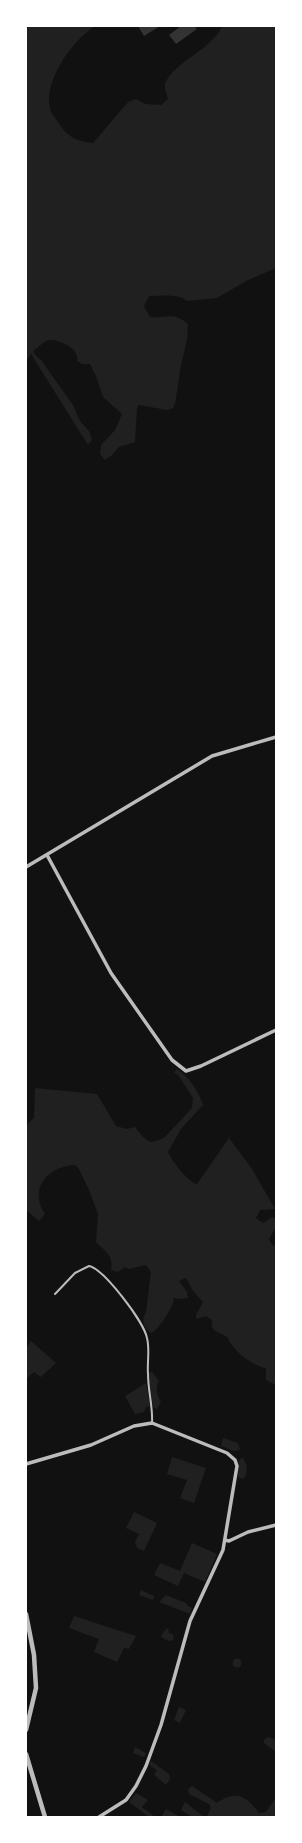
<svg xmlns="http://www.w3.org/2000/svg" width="302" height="1843" viewBox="0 0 302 1843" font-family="'Roboto Condensed',sans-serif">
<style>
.green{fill:#202020}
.water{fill:#333}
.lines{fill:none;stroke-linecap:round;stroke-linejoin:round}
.service{stroke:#bcbcbc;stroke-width:2}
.minor{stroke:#bcbcbc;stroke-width:3.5}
.tertiary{stroke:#bcbcbc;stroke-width:4.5}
</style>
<rect width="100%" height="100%" fill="#111"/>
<path class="green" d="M 29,26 L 95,26 C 73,40 43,81 50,109 C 52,115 57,120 60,125 C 69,138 77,141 93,143 L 128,102 L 136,99 L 145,104 L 161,105 L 168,99 C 167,94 164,89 165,84 C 172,63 213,49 222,26 L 276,26 L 276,268 L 248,280 L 217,298 L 187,301 C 178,293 161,296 149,296 L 144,306 L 150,317 C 167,319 172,311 188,324 L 187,340 L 181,365 L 175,404 L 173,408 L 167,410 L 139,405 L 137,408 L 135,442 L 119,447 L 112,455 L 105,460 L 100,454 L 101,445 L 115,430 L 122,414 L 103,397 L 96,376 L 90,364 L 82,364 L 77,361 C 80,349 60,339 49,340 C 44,341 38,348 33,351 L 36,356 L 41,360 L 73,405 L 80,421 L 89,431 L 92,440 L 88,445 L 31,354 L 26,361 L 26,29 Z
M 177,1069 C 189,1077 199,1092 203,1105 L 181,1129 L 168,1152 C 171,1160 189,1183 197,1184 L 229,1138 L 252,1169 L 275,1209 L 260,1210 L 256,1218 L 263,1223 L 272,1217 L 276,1219 L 276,1227 L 269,1239 L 272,1245 L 276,1246 L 276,1385 L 266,1380 L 266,1368 C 254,1366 239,1355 232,1345 C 230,1343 229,1339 227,1337 C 219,1331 210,1333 212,1320 L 206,1316 L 196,1319 L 196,1315 L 203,1302 L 193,1291 L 186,1278 L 179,1281 L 187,1292 L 188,1298 L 181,1299 L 174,1298 C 174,1306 158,1331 151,1333 C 143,1327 141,1320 146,1312 L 151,1272 L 146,1265 L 129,1269 L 125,1267 L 118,1272 L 111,1270 C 114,1255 104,1251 96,1242 L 98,1214 L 89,1190 L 79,1169 L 75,1165 C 48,1166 28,1189 45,1214 L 39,1221 L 26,1210 L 26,1125 L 34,1118 L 35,1088 L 97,1094 L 116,1126 L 127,1129 L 135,1127 L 143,1137 L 150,1142 L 156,1141 L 164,1138 L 192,1108 L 193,1098 L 178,1075 L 174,1073 Z
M 31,1341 L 56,1363 L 41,1377 L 34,1372 L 26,1379 L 26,1348 Z
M 148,1372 L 152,1372 L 159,1381 C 155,1389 157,1395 161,1402 L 157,1409 L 153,1407 Z
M 146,1383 L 151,1406 L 146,1407 L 144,1412 L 135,1414 L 125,1396 Z
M 223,1438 L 238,1443 L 240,1450 L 234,1451 L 221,1446 Z
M 172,1457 L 206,1468 L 194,1503 L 180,1498 L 187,1480 L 167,1474 Z
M 241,1458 L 243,1458 C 248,1465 248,1473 243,1479 L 238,1477 L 239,1460 Z
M 134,1512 L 157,1523 L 144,1551 L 137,1548 L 135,1542 L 139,1534 L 126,1528 Z
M 192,1543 L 217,1554 L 205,1582 L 184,1573 L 178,1586 L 154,1575 L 160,1563 L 180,1571 Z
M 141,1590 L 154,1596 L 153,1600 L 139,1595 Z
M 166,1595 L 186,1603 L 188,1606 L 192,1608 L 190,1614 L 159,1602 Z
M 74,1616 L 136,1636 L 129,1649 L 124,1648 L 117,1662 L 94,1652 L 99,1639 L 69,1628 Z
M 168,1628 L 169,1633 L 174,1635 L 173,1640 L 169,1641 L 161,1637 L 164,1631 Z
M232.5 1663a4.5 4.5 0 1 1 9 0a4.5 4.5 0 1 1-9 0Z
M 179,1707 L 186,1710 L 180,1723 L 174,1720 Z
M 268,1737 L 276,1740 L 276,1752 L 264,1743 L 264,1740 Z
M 135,1747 L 146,1753 L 144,1757 L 133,1753 Z
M 151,1761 L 169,1774 L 170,1779 L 166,1785 L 154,1775 L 157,1770 L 149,1765 Z
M 192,1786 L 217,1803 C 220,1800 224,1799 228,1797 C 243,1792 251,1803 259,1813 L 266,1812 L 276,1797 L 276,1817 L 192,1817 L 181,1810 L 185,1802 L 204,1817 L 207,1816 L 211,1808 L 209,1804 L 189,1794 L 188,1789 Z
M 136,1793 L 148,1800 L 142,1807 L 155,1817 L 149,1817 L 129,1802 Z
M 166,1809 L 177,1815 L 176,1817 L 161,1817 Z"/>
<path class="water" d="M 138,26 L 160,26 L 144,36 Z
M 181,26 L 194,26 L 197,29 L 176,44 L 169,35 Z"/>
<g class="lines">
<path class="service" d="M 55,1294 L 75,1273 L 89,1266 C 104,1269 144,1322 147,1338 C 150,1350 147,1362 148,1374 C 148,1391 153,1406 152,1423"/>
<path class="minor" d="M 47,855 L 111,973 L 172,1060 L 186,1071 L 201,1066 L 276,1030
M 26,867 L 212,756 L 276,737
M 26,1464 L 91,1445 L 134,1426 L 152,1423 L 227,1453 L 235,1460 L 237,1466 L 223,1550 L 190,1621 L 161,1725 L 146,1766 L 136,1786 L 126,1800 L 99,1817
M 225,1540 L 229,1541 L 248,1532 L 276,1525"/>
<path class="tertiary" d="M 26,1614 L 34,1655 L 36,1688 L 26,1730
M 26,1754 L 45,1817"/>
</g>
<rect width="302" height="1843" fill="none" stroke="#ffffff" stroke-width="54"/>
</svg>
